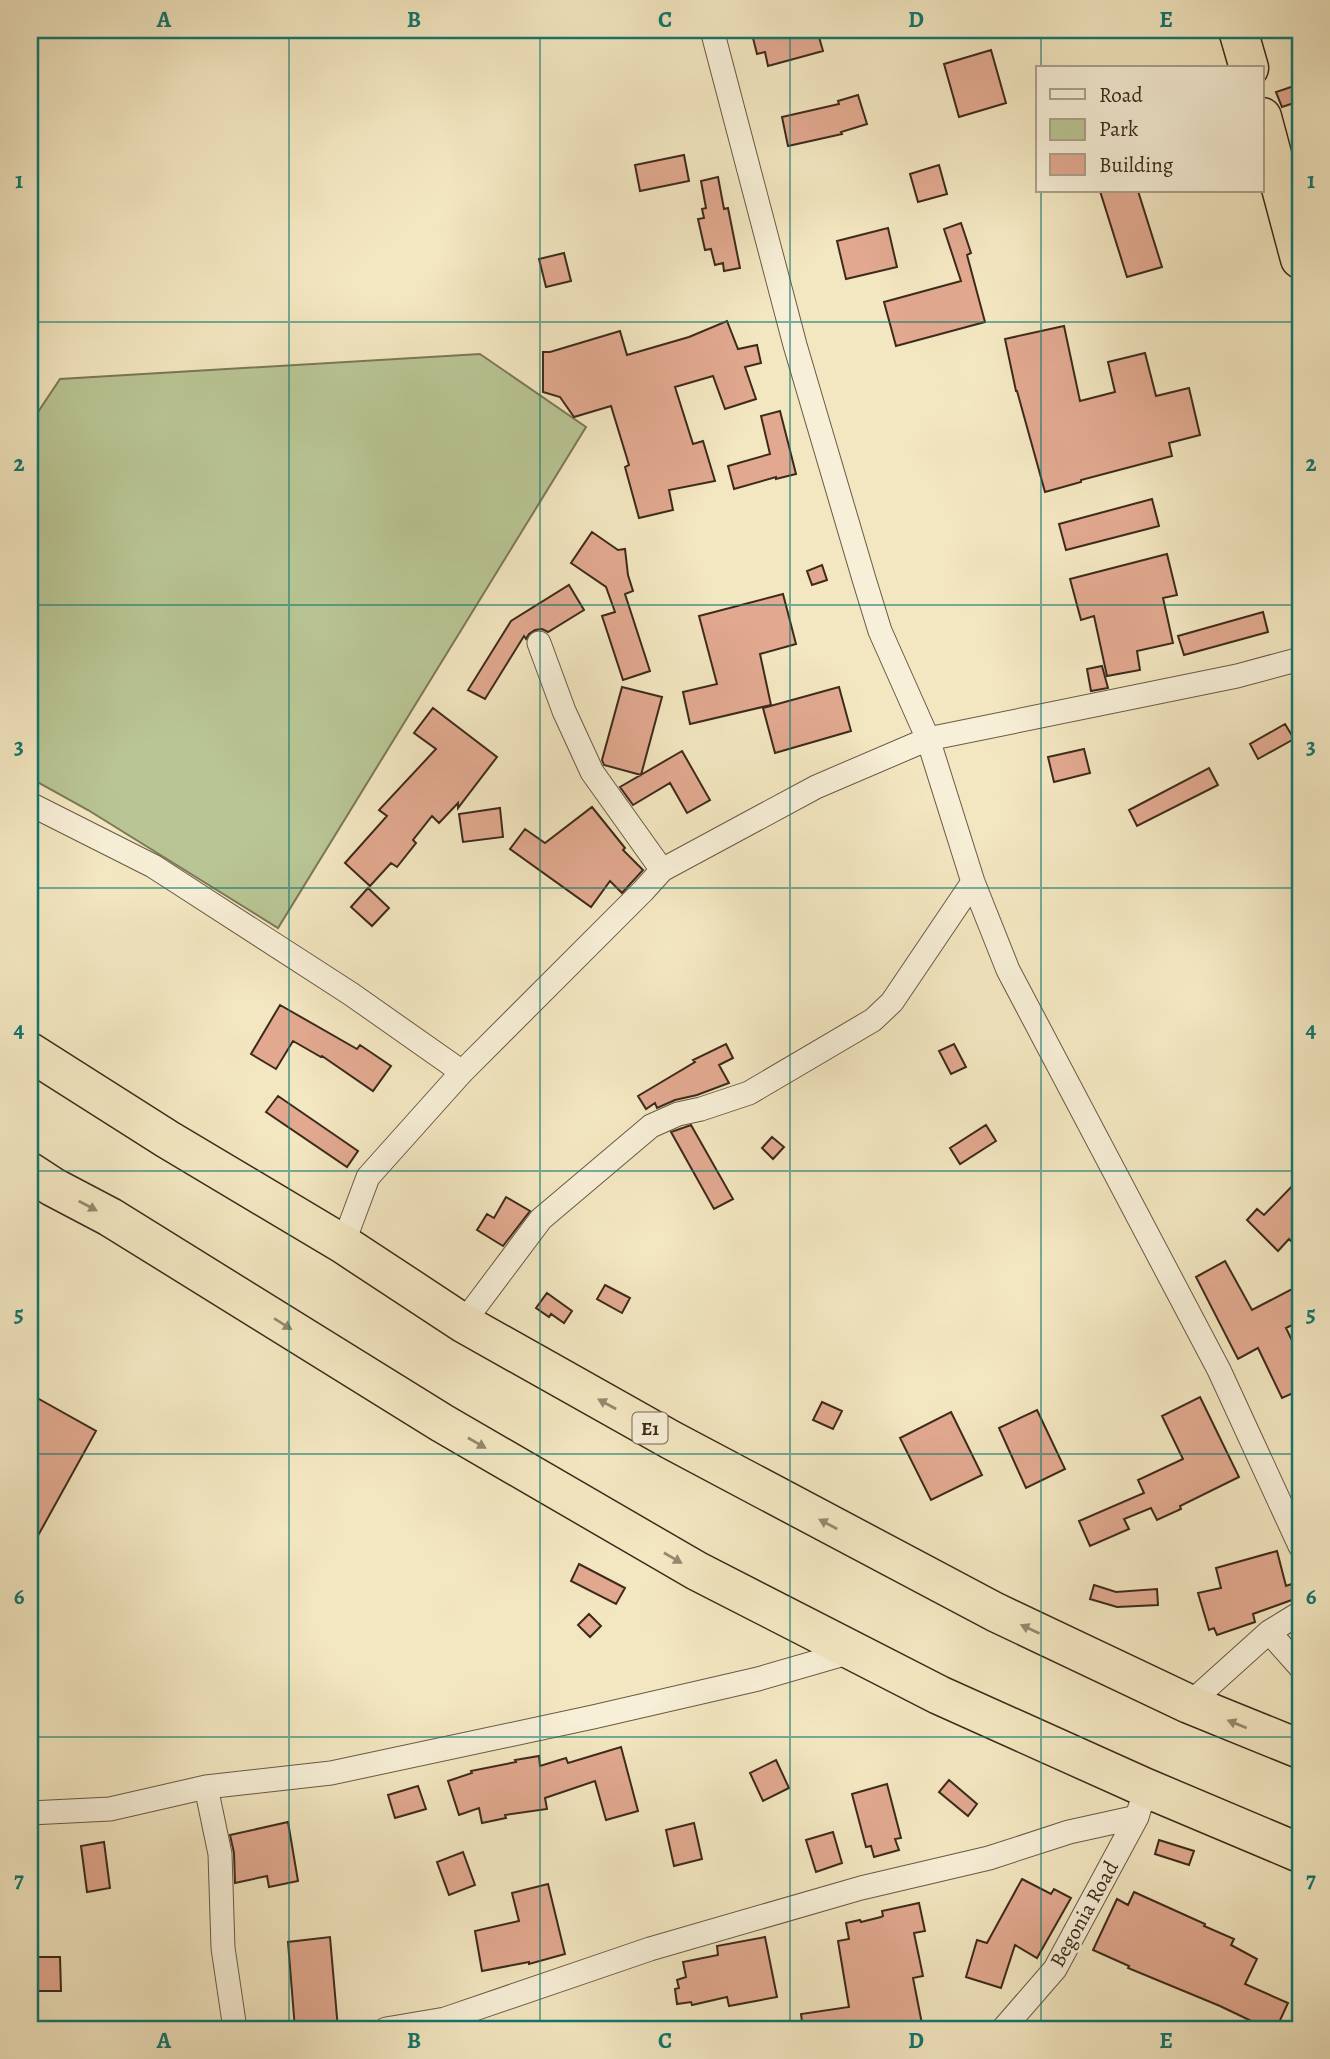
<svg xmlns="http://www.w3.org/2000/svg" width="1330" height="2059" viewBox="0 0 1330 2059" font-family="Alegreya,serif">
<style>
.green{fill:#b9c594;stroke:#7b7858;stroke-width:2}
.building{fill:#e2a990;stroke:#3d2a1b;stroke-width:2}
.lines{fill:none;stroke-linecap:round;stroke-linejoin:round}
.street-casing{stroke:#6a5944;stroke-width:25}
.highway-casing{stroke:#3d2a1b;stroke-width:41}
.street{stroke:#f7efd7;stroke-width:23}
.highway{stroke:#f3e7c1;stroke-width:38}
.oneway{fill:#98886e}
.grid{fill:none;stroke:#0f766e;stroke-width:2;stroke-opacity:0.55}
.labels{text-anchor:middle;stroke-width:5;stroke-linejoin:round;paint-order:stroke}
.shield{fill:#f7efd7;stroke:#756553;stroke-width:2}
.shield-label{font-size:19px;font-weight:bold;fill:#3d2a1b}
.street-label{font-size:21px;fill:#3d2a1b;stroke:#f7efd7}
.neatline{fill:none;stroke:#0f766e;stroke-width:2.5}
.grid-label{font-size:23px;text-anchor:middle;font-weight:bold;fill:#0f766e}
</style>
<rect width="100%" height="100%" fill="#f3e7c1"/>
<filter id="stains"><feTurbulence type="fractalNoise" baseFrequency=".00286" numOctaves="4"/><feColorMatrix values="0 0 0 0 .2 0 0 0 0 .09 0 0 0 0 .02 0 0 0 .5 -.17"/></filter>
<radialGradient id="worn" r=".72"><stop offset=".6" stop-color="#630" stop-opacity="0"/><stop offset="1" stop-color="#630" stop-opacity=".3"/></radialGradient>
<path class="green" d="M 480,354 L 586,427 L 278,928 L 88,810 L 30,778 L 30,424 L 60,379 Z"/>
<path class="building" d="M 751,30 L 817,30 L 823,51 L 768,66 L 765,52 L 757,54 Z
M 991,50 L 1006,103 L 959,117 L 944,64 Z
M 1300,84 L 1300,101 L 1282,107 L 1276,92 Z
M 858,95 L 867,124 L 841,132 L 842,134 L 788,146 L 782,117 L 839,104 L 838,101 Z
M 684,155 L 689,181 L 640,191 L 635,165 Z
M 939,165 L 947,194 L 918,202 L 910,174 Z
M 718,177 L 724,209 L 728,208 L 740,268 L 724,271 L 723,263 L 715,265 L 711,249 L 705,250 L 698,219 L 704,218 L 702,209 L 706,208 L 701,181 Z
M 1100,191 L 1138,191 L 1162,267 L 1127,277 Z
M 961,223 L 971,253 L 967,255 L 985,322 L 896,346 L 884,302 L 961,281 L 944,229 Z
M 888,228 L 897,267 L 846,279 L 837,241 Z
M 564,253 L 571,281 L 546,287 L 539,259 Z
M 727,321 L 738,349 L 757,345 L 761,363 L 745,367 L 756,399 L 725,409 L 713,376 L 675,387 L 693,444 L 703,441 L 715,481 L 669,490 L 673,510 L 639,518 L 625,467 L 629,465 L 611,406 L 574,417 L 560,397 L 543,392 L 543,352 L 550,352 L 620,331 L 627,355 L 689,337 Z
M 1064,326 L 1080,401 L 1115,392 L 1108,362 L 1145,353 L 1156,396 L 1189,388 L 1200,435 L 1169,443 L 1172,456 L 1081,480 L 1081,482 L 1045,492 L 1017,391 L 1016,391 L 1005,339 Z
M 780,411 L 796,474 L 776,479 L 776,477 L 734,489 L 728,466 L 770,454 L 761,416 Z
M 1152,499 L 1159,526 L 1066,550 L 1059,524 Z
M 592,532 L 618,550 L 625,549 L 628,575 L 633,591 L 625,594 L 650,671 L 623,680 L 602,616 L 615,612 L 606,587 L 571,563 Z
M 1167,554 L 1177,595 L 1163,598 L 1173,643 L 1137,651 L 1140,670 L 1107,676 L 1094,616 L 1081,620 L 1070,579 Z
M 822,565 L 827,580 L 812,585 L 807,571 Z
M 569,585 L 584,610 L 548,632 L 542,629 L 535,630 L 529,634 L 526,639 L 524,636 L 485,699 L 468,690 L 511,621 Z
M 783,594 L 796,644 L 760,654 L 771,705 L 690,724 L 683,692 L 717,684 L 699,616 Z
M 1263,612 L 1268,632 L 1184,655 L 1178,636 Z
M 1102,666 L 1108,688 L 1091,691 L 1087,669 Z
M 622,687 L 662,697 L 641,775 L 604,765 L 602,760 Z
M 839,687 L 851,731 L 775,753 L 763,708 Z
M 433,708 L 497,757 L 458,808 L 458,803 L 439,823 L 432,816 L 413,840 L 416,843 L 397,867 L 391,863 L 370,886 L 345,863 L 387,816 L 379,810 L 436,749 L 414,733 Z
M 1285,724 L 1294,739 L 1258,759 L 1250,744 Z
M 1084,749 L 1090,773 L 1054,782 L 1048,757 Z
M 682,751 L 710,800 L 687,813 L 670,783 L 633,805 L 620,787 Z
M 1209,768 L 1218,785 L 1137,826 L 1129,810 Z
M 592,807 L 625,848 L 623,850 L 643,870 L 622,893 L 610,881 L 591,907 L 510,849 L 525,829 L 545,843 Z
M 500,808 L 503,837 L 463,842 L 459,814 Z
M 368,888 L 389,908 L 372,926 L 351,907 Z
M 280,1005 L 357,1049 L 360,1045 L 391,1066 L 373,1091 L 322,1056 L 321,1057 L 293,1041 L 276,1069 L 251,1054 Z
M 726,1044 L 733,1058 L 719,1065 L 729,1083 L 697,1095 L 675,1100 L 657,1108 L 655,1103 L 646,1109 L 638,1096 L 695,1062 L 693,1060 Z
M 954,1044 L 966,1067 L 951,1074 L 939,1051 Z
M 278,1096 L 358,1151 L 347,1167 L 266,1112 Z
M 691,1125 L 733,1199 L 714,1209 L 671,1132 Z
M 986,1125 L 996,1141 L 960,1164 L 950,1148 Z
M 772,1137 L 784,1147 L 773,1159 L 762,1148 Z
M 1300,1178 L 1300,1250 L 1289,1239 L 1278,1251 L 1247,1220 L 1257,1209 L 1264,1215 Z
M 506,1197 L 530,1211 L 503,1246 L 477,1230 L 487,1214 L 494,1218 Z
M 1225,1261 L 1252,1310 L 1292,1289 L 1300,1306 L 1300,1321 L 1286,1328 L 1300,1357 L 1300,1390 L 1282,1398 L 1258,1348 L 1238,1359 L 1196,1277 Z
M 605,1285 L 630,1298 L 622,1313 L 597,1299 Z
M 547,1293 L 572,1311 L 564,1323 L 551,1314 L 549,1317 L 536,1308 Z
M 30,1394 L 96,1431 L 30,1550 Z
M 1200,1397 L 1239,1477 L 1180,1506 L 1181,1509 L 1157,1520 L 1151,1508 L 1124,1519 L 1129,1529 L 1090,1546 L 1079,1521 L 1144,1493 L 1138,1480 L 1183,1459 L 1162,1416 Z
M 822,1402 L 842,1411 L 833,1429 L 813,1420 Z
M 1037,1410 L 1065,1469 L 1026,1488 L 999,1428 Z
M 951,1412 L 982,1475 L 931,1500 L 900,1438 Z
M 1277,1551 L 1286,1586 L 1300,1581 L 1300,1597 L 1253,1614 L 1255,1622 L 1217,1635 L 1214,1628 L 1209,1630 L 1198,1593 L 1221,1588 L 1216,1568 Z
M 579,1564 L 625,1588 L 616,1604 L 571,1581 Z
M 1094,1585 L 1116,1592 L 1157,1589 L 1158,1605 L 1117,1607 L 1090,1599 Z
M 589,1614 L 601,1626 L 590,1637 L 578,1625 Z
M 621,1747 L 638,1811 L 606,1820 L 595,1781 L 545,1798 L 547,1809 L 505,1815 L 506,1818 L 482,1823 L 479,1808 L 459,1815 L 448,1781 L 472,1773 L 471,1771 L 516,1762 L 515,1760 L 539,1756 L 540,1766 L 566,1758 L 568,1763 Z
M 776,1760 L 789,1788 L 763,1801 L 750,1773 Z
M 949,1780 L 977,1804 L 968,1816 L 939,1792 Z
M 887,1784 L 901,1838 L 895,1839 L 899,1850 L 874,1857 L 871,1846 L 866,1847 L 852,1794 Z
M 418,1786 L 426,1809 L 395,1818 L 388,1795 Z
M 288,1822 L 298,1881 L 269,1887 L 267,1876 L 235,1883 L 234,1853 L 230,1835 Z
M 694,1823 L 702,1859 L 674,1866 L 666,1830 Z
M 833,1832 L 842,1863 L 816,1872 L 806,1840 Z
M 1159,1840 L 1194,1851 L 1189,1865 L 1155,1854 Z
M 104,1842 L 110,1888 L 87,1892 L 81,1846 Z
M 463,1852 L 475,1885 L 449,1895 L 437,1862 Z
M 1022,1879 L 1051,1894 L 1054,1889 L 1071,1898 L 1037,1958 L 1015,1945 L 1001,1988 L 966,1977 L 977,1940 L 987,1943 Z
M 548,1884 L 565,1954 L 529,1964 L 529,1962 L 482,1971 L 475,1931 L 519,1921 L 512,1893 Z
M 1134,1892 L 1205,1924 L 1204,1926 L 1234,1939 L 1231,1945 L 1257,1959 L 1245,1984 L 1288,2003 L 1276,2029 L 1268,2029 L 1220,2006 L 1128,1968 L 1129,1966 L 1093,1950 L 1117,1899 L 1128,1905 Z
M 919,1903 L 925,1931 L 914,1933 L 923,1976 L 913,1978 L 923,2029 L 803,2029 L 801,2014 L 849,2007 L 838,1941 L 849,1939 L 846,1923 L 860,1920 L 861,1922 L 881,1917 L 883,1916 L 882,1911 Z
M 330,1937 L 338,2029 L 295,2029 L 288,1942 Z
M 765,1937 L 777,1997 L 729,2006 L 727,1997 L 692,2005 L 691,2002 L 677,2004 L 675,1989 L 679,1988 L 677,1980 L 686,1977 L 683,1962 L 718,1955 L 717,1946 Z
M 30,1957 L 60,1957 L 61,1991 L 30,1991 Z"/>
<g class="lines">
<defs>
<path id="street" d="M 712,30 L 795,345 L 864,579 L 880,631 L 928,739 L 973,882 L 1008,970 L 1219,1370 L 1300,1546
M 539,643 L 564,711 L 592,772 L 662,870
M 30,804 L 153,866 L 351,994 L 462,1072
M 343,1244 L 368,1177 L 462,1072 L 643,891 L 662,870 L 816,787 L 928,739 L 1237,676 L 1300,659
M 463,1323 L 541,1219 L 651,1126 L 678,1114 L 701,1109 L 749,1093 L 873,1020 L 892,1002 L 973,882
M 1269,1632 L 1300,1667
M 1189,1704 L 1269,1632 L 1300,1613
M 206,1787 L 220,1854 L 223,1948 L 235,2029
M 30,1813 L 110,1809 L 206,1787 L 331,1773 L 593,1717 L 758,1679 L 851,1652
M 386,2029 L 445,2019 L 650,1949 L 861,1888 L 989,1858 L 1069,1832 L 1137,1817
M 1003,2029 L 1055,1969 L 1137,1817 L 1140,1807"/>
<path id="highway" d="M 1238,30 L 1249,68
M 1262,117 L 1300,259
M 30,1052 L 167,1139 L 343,1244 L 463,1323 L 671,1440 L 995,1612 L 1189,1704 L 1300,1749
M 30,1172 L 53,1187 L 110,1217 L 442,1423 L 697,1571 L 939,1695 L 1146,1788 L 1300,1853"/>
</defs>
<use href="#street" class="street-casing"/>
<use href="#highway" class="highway-casing"/>
<use href="#street" class="street"/>
<use href="#highway" class="highway"/>
</g>
<defs><path id="oneway-solid" d="M-6-.8H1V-3.2L6.5 0L1 3.2V.8H-6Z" transform="scale(1.75)"/></defs>
<g class="oneway">
<use href="#oneway-solid" transform="translate(88 1206) rotate(28)"/>
<use href="#oneway-solid" transform="translate(283 1324) rotate(32)"/>
<use href="#oneway-solid" transform="translate(607 1404) rotate(-151)"/>
<use href="#oneway-solid" transform="translate(477 1443) rotate(30)"/>
<use href="#oneway-solid" transform="translate(828 1524) rotate(-152)"/>
<use href="#oneway-solid" transform="translate(673 1558) rotate(30)"/>
<use href="#oneway-solid" transform="translate(1030 1629) rotate(-155)"/>
<use href="#oneway-solid" transform="translate(1237 1724) rotate(-158)"/>
</g>
<path class="grid" d="M 289,30 L 289,2029M 540,30 L 540,2029M 790,30 L 790,2029M 1041,30 L 1041,68M 1041,191 L 1041,2029M 30,322 L 1300,322M 30,605 L 1300,605M 30,888 L 1300,888M 30,1171 L 1300,1171M 30,1454 L 1300,1454M 30,1737 L 1300,1737"/>
<g class="labels">
<rect class="shield" x="632.5" y="1412.5" width="35" height="31" rx="5"/>
<g class="shield-label">
<text x="650" y="1435">E1</text>
</g>
<g class="street-label">
<text transform="translate(1084 1914) rotate(-61)" y="7">Begonia Road</text>
</g>
</g>
<rect width="1330" height="2059" fill="none" stroke="#f3e7c1" stroke-width="77"/>
<rect x="1036" y="66" width="228" height="126" fill="#f7efd7" stroke="#ada08c" stroke-width="2"/>
<rect x="1050" y="89" width="35" height="10" fill="#f7efd7" stroke="#ada08c" stroke-width="2"/>
<text x="1099" y="102" font-size="21" fill="#3d2a1b">Road</text>
<rect x="1050" y="119" width="35" height="21" fill="#b9c594" stroke="#ada08c" stroke-width="2"/>
<text x="1099" y="136" font-size="21" fill="#3d2a1b">Park</text>
<rect x="1050" y="154" width="35" height="21" fill="#e2a990" stroke="#ada08c" stroke-width="2"/>
<text x="1099" y="172" font-size="21" fill="#3d2a1b">Building</text>
<rect x="38" y="38" width="1254" height="1983" class="neatline"/>
<g class="grid-label">
<text x="164" y="27">A</text>
<text x="414" y="27">B</text>
<text x="665" y="27">C</text>
<text x="916" y="27">D</text>
<text x="1166" y="27">E</text>
<text x="19" y="188">1</text>
<text x="1311" y="188">1</text>
<text x="19" y="471">2</text>
<text x="1311" y="471">2</text>
<text x="19" y="754">3</text>
<text x="1311" y="754">3</text>
<text x="19" y="1037">4</text>
<text x="1311" y="1037">4</text>
<text x="19" y="1321">5</text>
<text x="1311" y="1321">5</text>
<text x="19" y="1604">6</text>
<text x="1311" y="1604">6</text>
<text x="19" y="1887">7</text>
<text x="1311" y="1887">7</text>
<text x="164" y="2048">A</text>
<text x="414" y="2048">B</text>
<text x="665" y="2048">C</text>
<text x="916" y="2048">D</text>
<text x="1166" y="2048">E</text>
</g>
<rect width="100%" height="100%" filter="url(#stains)"/>
<rect width="100%" height="100%" fill="url(#worn)"/>
</svg>
